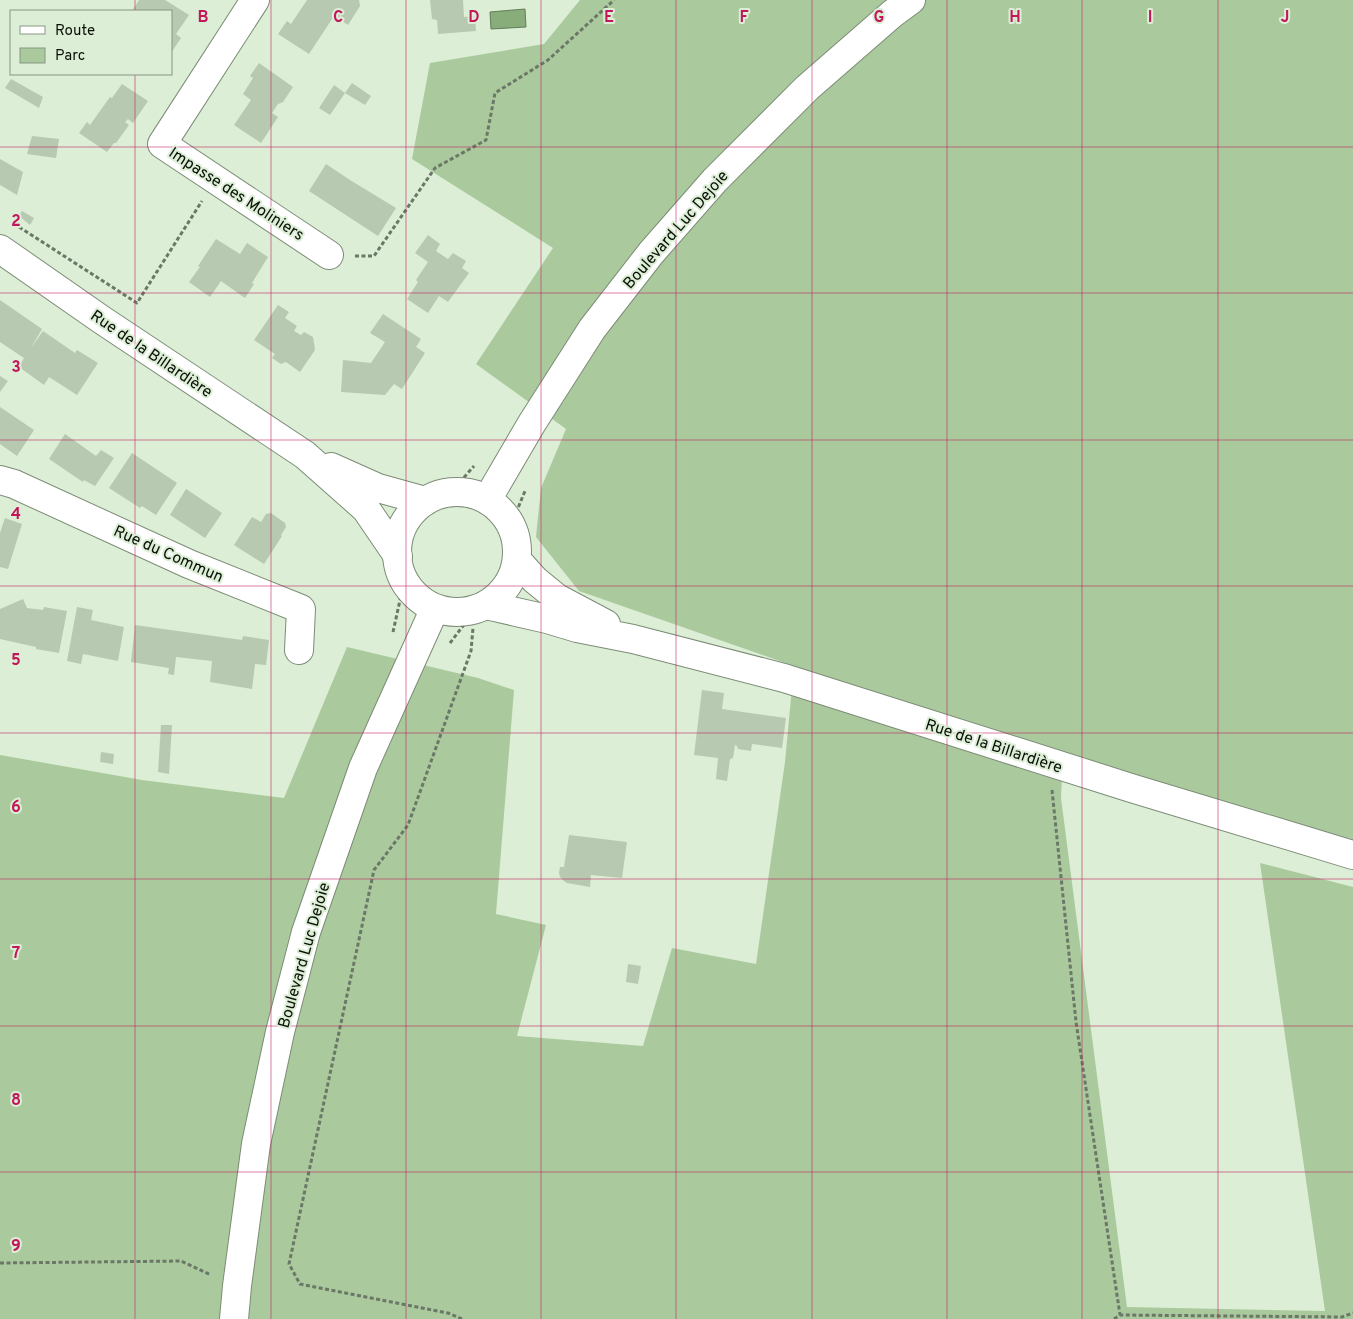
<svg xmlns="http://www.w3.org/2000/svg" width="1353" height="1319" viewBox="0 0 1353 1319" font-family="Overpass,sans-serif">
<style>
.green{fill:#aaca9d}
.water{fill:#88ac7a;stroke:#627d58}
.building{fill:#b7c9b0}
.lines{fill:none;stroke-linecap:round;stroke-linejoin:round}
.minor-casing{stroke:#7c8c76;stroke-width:30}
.major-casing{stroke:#7c8c76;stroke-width:30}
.path{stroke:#6b7767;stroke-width:3;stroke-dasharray:4 2.5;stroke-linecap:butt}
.minor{stroke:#fff;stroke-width:28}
.major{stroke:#fff;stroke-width:28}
.grid{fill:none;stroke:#c2185b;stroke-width:1;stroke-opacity:0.55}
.labels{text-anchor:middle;stroke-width:4;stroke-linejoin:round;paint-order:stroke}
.street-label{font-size:16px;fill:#0a1008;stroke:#dceed5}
.grid-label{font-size:16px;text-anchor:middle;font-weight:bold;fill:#c2185b;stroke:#dceed5;stroke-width:4;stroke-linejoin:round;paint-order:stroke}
</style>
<rect width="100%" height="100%" fill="#dceed5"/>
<path class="green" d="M 580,0 L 1353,0 L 1353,839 L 1218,800 L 1063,752 L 1061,798 L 1127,1307 L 1325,1311 L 1260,863 L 1353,887 L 1353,1319 L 0,1319 L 0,755 L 142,780 L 284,798 L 347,647 L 478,678 L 514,690 L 496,914 L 546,925 L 517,1036 L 643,1046 L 672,948 L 756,964 L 785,762 L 794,666 L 579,591 L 536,537 L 541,488 L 566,429 L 476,364 L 553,248 L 412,159 L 430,63 L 544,44 Z"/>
<path class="water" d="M 525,9 L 526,27 L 491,29 L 490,12 Z"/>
<path class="building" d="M 139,0 L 165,0 L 189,15 L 176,34 L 181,38 L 171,53 L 171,11 L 132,11 Z
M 307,0 L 359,0 L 360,6 L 348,25 L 334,16 L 309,54 L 278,34 L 287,21 L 291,24 Z
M 430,0 L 463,0 L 464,17 L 475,16 L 476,31 L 438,34 L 437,20 L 432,19 Z
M 259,63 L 293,87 L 283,102 L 278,104 L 272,113 L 278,117 L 261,143 L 234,125 L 251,100 L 243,94 L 253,78 L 250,76 Z
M 11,79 L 43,97 L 39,108 L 5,88 Z
M 352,83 L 371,96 L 365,105 L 345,93 Z
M 122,84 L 148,101 L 133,123 L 128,119 L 125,122 L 129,125 L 116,143 L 114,143 L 107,152 L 79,133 L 87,122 L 90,125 L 110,97 L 112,98 Z
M 334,85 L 345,93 L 330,115 L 319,108 Z
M 32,136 L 59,139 L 56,158 L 27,154 Z
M 0,159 L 23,172 L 17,195 L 0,185 Z
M 326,164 L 350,180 L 396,208 L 378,236 L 309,191 Z
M 22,211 L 34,218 L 30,225 L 19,216 Z
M 428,235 L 440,244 L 436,251 L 448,259 L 453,253 L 466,261 L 462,268 L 469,273 L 448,302 L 439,296 L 428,313 L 407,299 L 418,282 L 416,280 L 428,262 L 415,253 Z
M 216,239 L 240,254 L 247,243 L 268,257 L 252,283 L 254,284 L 245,298 L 221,281 L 210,297 L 189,282 L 200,267 L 198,266 Z
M 0,300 L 42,329 L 31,348 L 43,331 L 75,353 L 77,350 L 98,363 L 77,395 L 49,377 L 44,385 L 19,367 L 24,358 L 0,342 Z
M 278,305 L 289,312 L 285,318 L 297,326 L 294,331 L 301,335 L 304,332 L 313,337 L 315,350 L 300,372 L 286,362 L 281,364 L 272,358 L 275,354 L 254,340 Z
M 383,314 L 421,339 L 416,347 L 425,353 L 402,389 L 394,384 L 385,395 L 341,392 L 343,360 L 371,363 L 385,342 L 370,333 Z
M 0,376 L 8,381 L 0,392 Z
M 0,407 L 34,430 L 17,456 L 0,444 Z
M 65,434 L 96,456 L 101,450 L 114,458 L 95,486 L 84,480 L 83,482 L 49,459 Z
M 132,453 L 177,483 L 156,515 L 142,506 L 140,508 L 109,488 Z
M 186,489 L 222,513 L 205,538 L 170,515 Z
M 271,513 L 285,523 L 286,527 L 281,535 L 282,536 L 264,564 L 234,545 L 252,517 L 261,522 L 266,514 Z
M 5,518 L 22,524 L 8,569 L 0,567 L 0,533 Z
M 23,599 L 27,608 L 43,610 L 44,607 L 67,611 L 59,653 L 36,649 L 36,647 L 0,639 L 0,609 Z
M 77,607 L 93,610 L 91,620 L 124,627 L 118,661 L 83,654 L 81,664 L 67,661 Z
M 135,625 L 242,640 L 243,636 L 269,640 L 266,665 L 255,664 L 252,689 L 210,682 L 212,661 L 176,657 L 174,675 L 168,674 L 169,668 L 131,662 Z
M 702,690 L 724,693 L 722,709 L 786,718 L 782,748 L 752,744 L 751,751 L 738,749 L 737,746 L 735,745 L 733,758 L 730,759 L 727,781 L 716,779 L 718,758 L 694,755 Z
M 161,725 L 172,725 L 169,774 L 158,772 Z
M 101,752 L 114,754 L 113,764 L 100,762 Z
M 569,835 L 627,842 L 622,878 L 591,875 L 590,887 L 567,883 L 564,881 L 560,877 L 559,873 L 560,867 L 564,867 Z
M 628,964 L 641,966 L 638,984 L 626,982 Z"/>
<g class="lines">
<defs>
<path id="minor" d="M 255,0 L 162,144 L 329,255
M 0,249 L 102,320 L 305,455 L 366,509 L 398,556
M 331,467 L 378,488 L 425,501
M 0,480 L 14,484 L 189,564 L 301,609 L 299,650
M 517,560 L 535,580 L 557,598 L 606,624
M 486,605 L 547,619 L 577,628 L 633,639 L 784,678 L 1131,788 L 1353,855"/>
<path id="major" d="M397 552a60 60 0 1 1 120 0a60 60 0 1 1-120 0Z
M 487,500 L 532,423 L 592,329 L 651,253 L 715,180 L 807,88 L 892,14 L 911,0
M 234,1319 L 237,1286 L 256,1144 L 280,1032 L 306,932 L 363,768 L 435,608"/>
</defs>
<use href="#minor" class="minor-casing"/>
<use href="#major" class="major-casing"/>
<path class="path" d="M 14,227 L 16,225 L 137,303 L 202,201
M 355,256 L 374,256 L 435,168 L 486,140 L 495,93 L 548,60 L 614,0
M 451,492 L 474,466
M 511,525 L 525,491
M 393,632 L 404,582
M 450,643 L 466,622
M 1052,790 L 1076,1022 L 1120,1315
M 0,1263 L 181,1261 L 211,1275
M 462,1319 L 448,1313 L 300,1284 L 289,1264 L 374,870 L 408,825 L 471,651 L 473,628
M 1114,1319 L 1120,1315 L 1342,1317 L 1353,1313"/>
<use href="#minor" class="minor"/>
<use href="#major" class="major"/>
</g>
<path class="grid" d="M 135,0 L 135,11M 271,0 L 271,1319M 406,0 L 406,1319M 541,0 L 541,1319M 676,0 L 676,1319M 812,0 L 812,1319M 947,0 L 947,1319M 1082,0 L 1082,1319M 1218,0 L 1218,1319M 135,74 L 135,1319M 0,147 L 1353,147M 0,293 L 1353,293M 0,440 L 1353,440M 0,586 L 1353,586M 0,733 L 1353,733M 0,879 L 1353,879M 0,1026 L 1353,1026M 0,1172 L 1353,1172"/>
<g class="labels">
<g class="street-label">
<text transform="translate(237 193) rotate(33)" y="6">Impasse des Moliniers</text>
<text transform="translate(675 229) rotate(-49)" y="6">Boulevard Luc Dejoie</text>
<text transform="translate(152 353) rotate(34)" y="6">Rue de la Billardière</text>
<text transform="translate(169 553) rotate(24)" y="6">Rue du Commun</text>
<text transform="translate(994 745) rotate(18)" y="6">Rue de la Billardière</text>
<text transform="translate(303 955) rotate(-74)" y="6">Boulevard Luc Dejoie</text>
</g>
</g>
<g class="grid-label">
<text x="203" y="22">B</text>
<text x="338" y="22">C</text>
<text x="474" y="22">D</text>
<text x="609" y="22">E</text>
<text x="744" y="22">F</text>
<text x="879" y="22">G</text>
<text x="1015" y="22">H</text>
<text x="1150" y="22">I</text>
<text x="1285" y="22">J</text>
<text x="16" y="226">2</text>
<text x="16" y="372">3</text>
<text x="16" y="519">4</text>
<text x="16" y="665">5</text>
<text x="16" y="812">6</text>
<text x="16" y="958">7</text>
<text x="16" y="1105">8</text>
<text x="16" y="1251">9</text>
</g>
<rect x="10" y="10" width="162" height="65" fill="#dceed5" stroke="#889583"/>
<rect x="20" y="26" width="25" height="8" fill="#ffffff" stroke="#889583"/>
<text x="55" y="35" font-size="15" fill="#0a1008">Route</text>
<rect x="20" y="48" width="25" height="15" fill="#aaca9d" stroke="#889583"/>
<text x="55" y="60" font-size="15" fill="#0a1008">Parc</text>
</svg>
